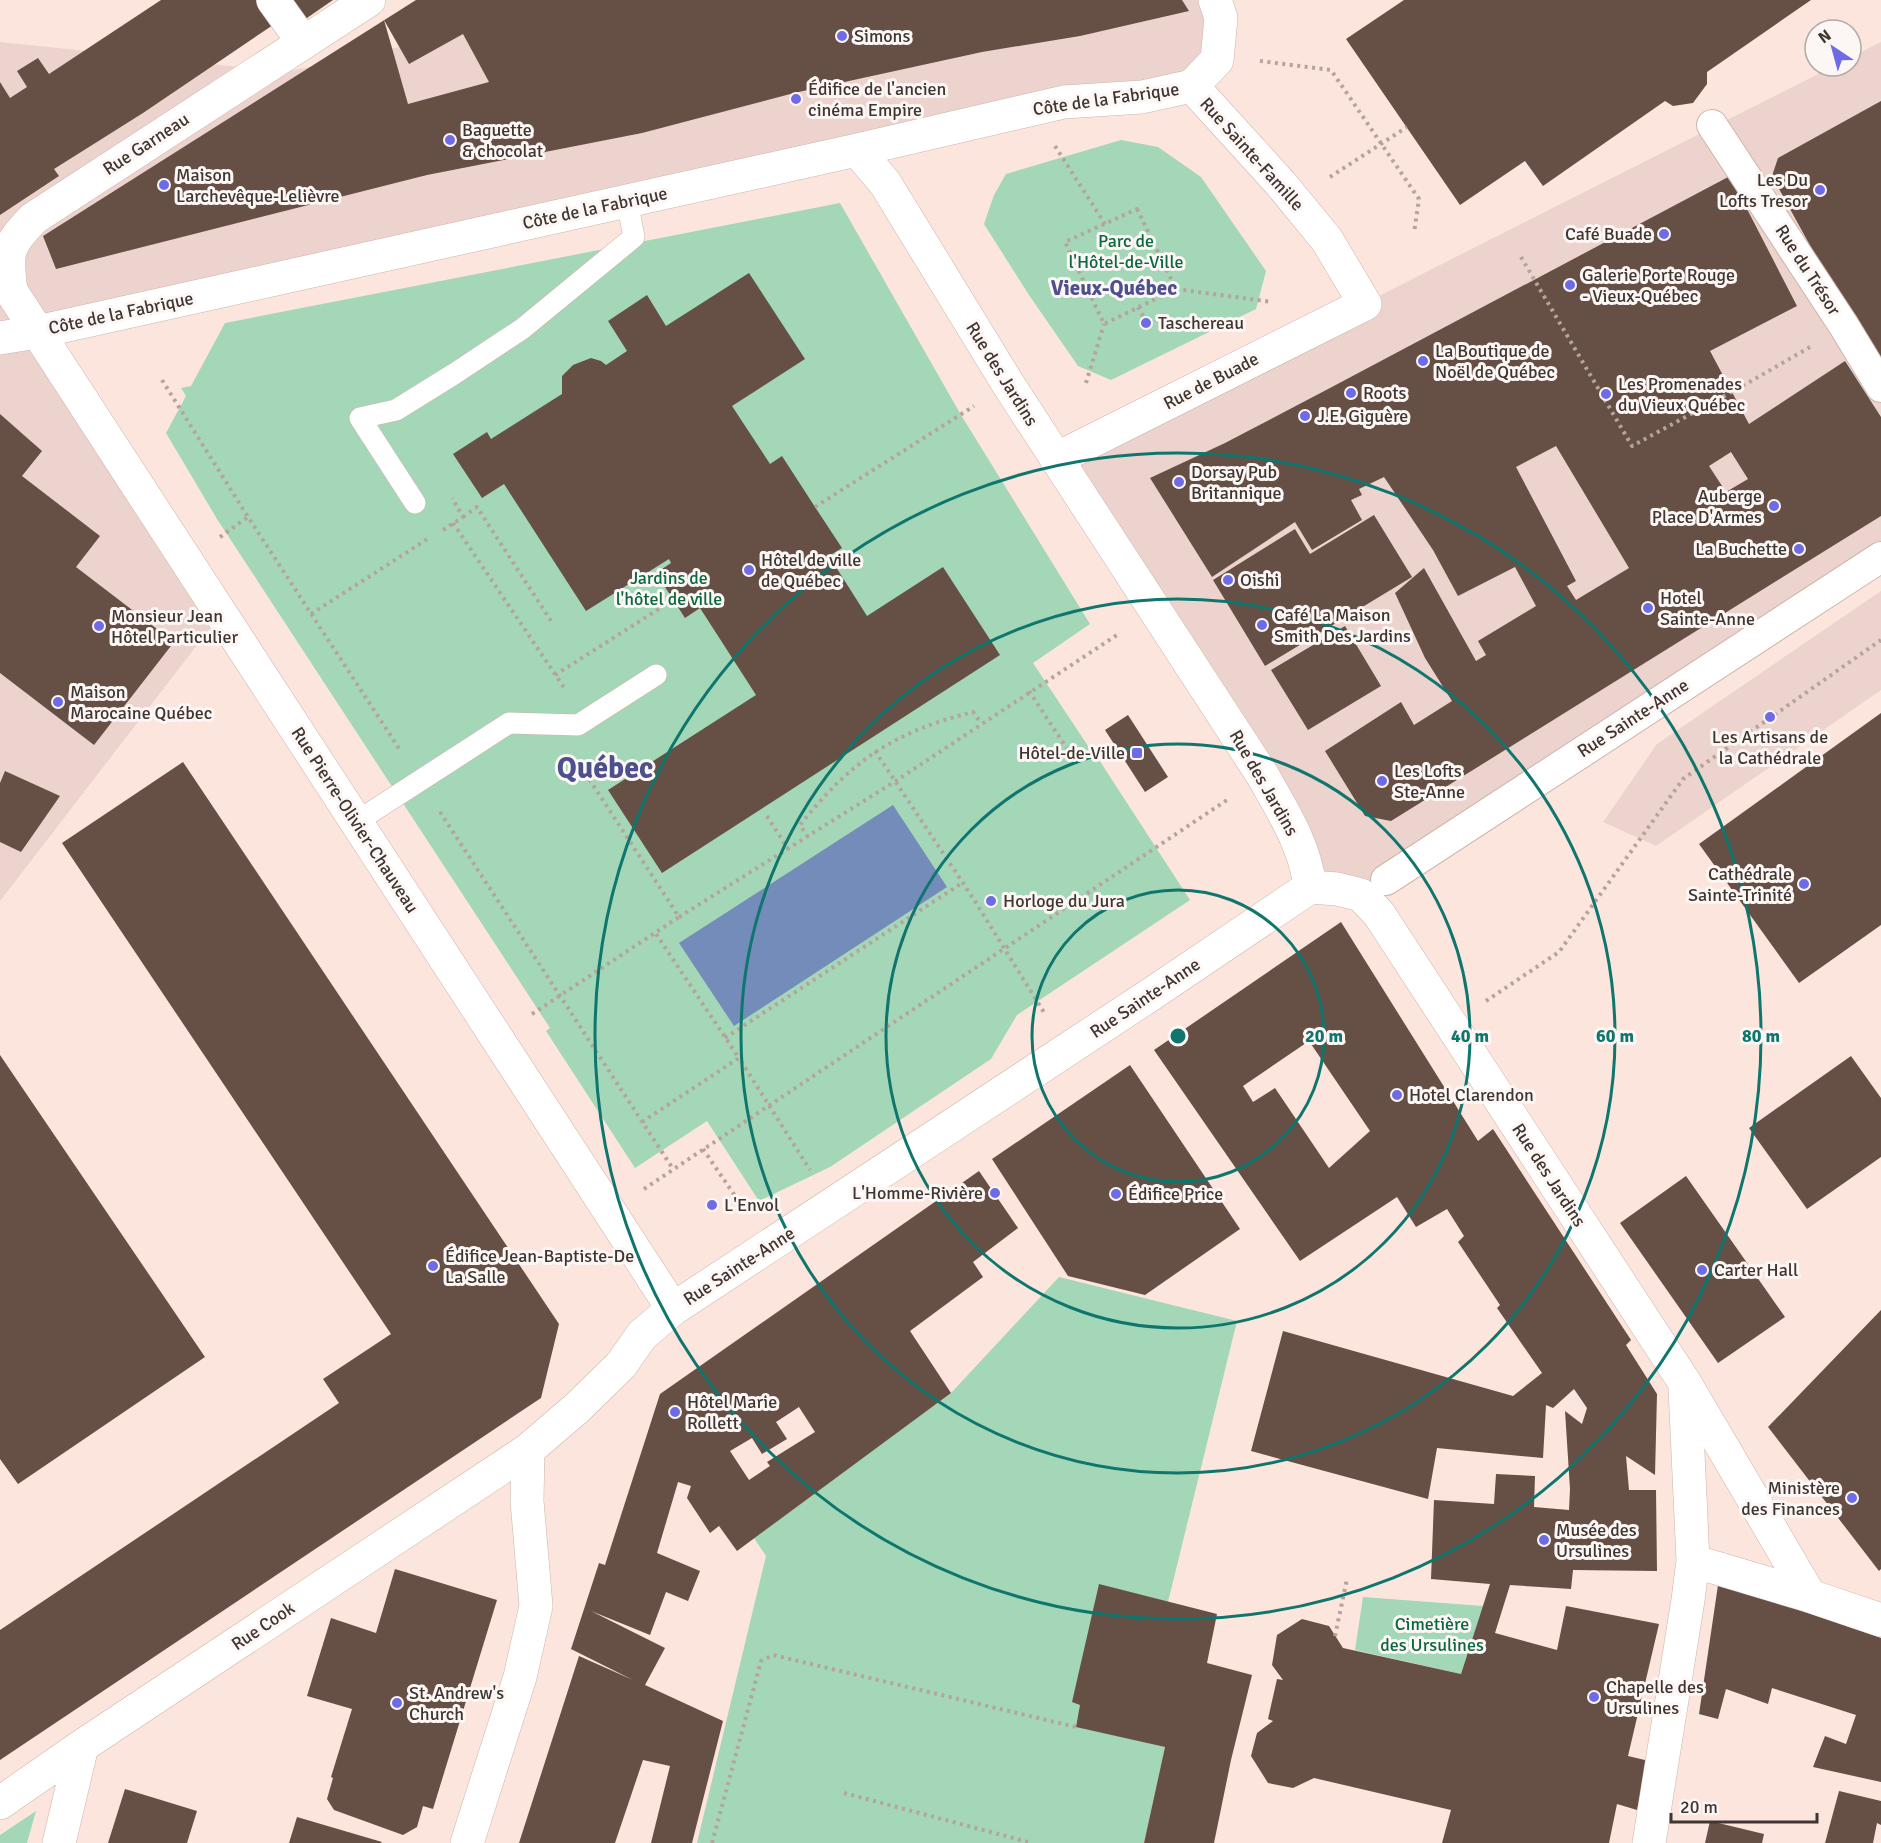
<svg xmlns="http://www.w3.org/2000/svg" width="1881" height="1843" viewBox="0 0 1881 1843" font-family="Signika,sans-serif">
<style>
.commercial{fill:#edd3cd}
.green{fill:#a3d7b7}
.water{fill:#748cb9}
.building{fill:#664f45;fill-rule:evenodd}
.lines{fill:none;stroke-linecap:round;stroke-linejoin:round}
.service-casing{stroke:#cfb4a9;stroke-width:22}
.pedestrian-casing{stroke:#cfb4a9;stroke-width:32}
.minor-casing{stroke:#cfb4a9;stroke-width:34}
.path{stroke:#b6a49c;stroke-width:4;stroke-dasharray:3 4.5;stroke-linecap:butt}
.service{stroke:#fff;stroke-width:21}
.pedestrian{stroke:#fff;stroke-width:30}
.minor{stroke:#fff;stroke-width:33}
.ring{fill:none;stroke:#0f766e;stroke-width:3}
.poi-dot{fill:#6d6be5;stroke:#fcf6f4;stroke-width:2}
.labels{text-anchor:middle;stroke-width:6;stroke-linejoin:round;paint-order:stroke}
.poi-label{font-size:18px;fill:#403631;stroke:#fcf6f4;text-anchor:start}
.street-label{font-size:18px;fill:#403631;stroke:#fcf6f4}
.park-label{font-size:18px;fill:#0b6840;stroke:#fcf6f4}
.quarter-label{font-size:21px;font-weight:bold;fill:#4e508e;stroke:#fcf6f4}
.town-label{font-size:30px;font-weight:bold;fill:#4e508e;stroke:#fcf6f4}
.centre{fill:#0f766e;stroke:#fcf6f4;stroke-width:3}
.ring-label{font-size:18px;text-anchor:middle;font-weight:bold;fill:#0f766e;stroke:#fcf6f4;stroke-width:6;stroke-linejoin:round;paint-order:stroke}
</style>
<rect width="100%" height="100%" fill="#fce5dc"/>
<path class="commercial" d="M 611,0 L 1215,0 L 1196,99 L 1064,102 L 37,332 L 221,614 L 0,901 L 0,42 L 286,72 Z
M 1881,42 L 1881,557 L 1361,895 L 1310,887 L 1056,459 L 1834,66 L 1851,66 L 1851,57 Z
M 1881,591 L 1881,690 L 1656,846 L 1603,822 L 1657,744 Z"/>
<path class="green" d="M 1121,140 L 1158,147 L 1201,177 L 1266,271 L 1256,309 L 1111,380 L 1078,366 L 1029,295 L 984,224 L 994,195 L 1006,174 Z
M 840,203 L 961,415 L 1090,624 L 1033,663 L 1090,749 L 1092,749 L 1190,900 L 1017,1015 L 991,1059 L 830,1167 L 759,1201 L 707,1121 L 635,1168 L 546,1031 L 550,1028 L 217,519 L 166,433 L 186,396 L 181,388 L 191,386 L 225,323 Z
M 1059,1277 L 1237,1321 L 1168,1602 L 1108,1587 L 1076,1726 L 1165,1747 L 1144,1843 L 697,1843 L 766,1556 L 754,1538 L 951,1393 Z
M 1363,1597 L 1483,1606 L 1461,1674 L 1355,1650 Z
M 36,1811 L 27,1843 L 0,1843 L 0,1835 Z"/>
<path class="water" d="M 893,805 L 947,887 L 734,1026 L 679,943 Z"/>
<path class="building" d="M 161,0 L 256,0 L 273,25 L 143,113 L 54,169 L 59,176 L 0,215 L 0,82 L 10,98 L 27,87 L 17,71 L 38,58 L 49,74 Z
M 290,0 L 333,0 L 304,20 Z
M 416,0 L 1182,0 L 1189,11 L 1080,36 L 982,52 L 794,93 L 642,133 L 427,175 L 56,269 L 43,236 ZM 384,20 L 409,64 L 463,34 L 489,82 L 408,104 Z
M 1404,0 L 1811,0 L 1707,72 L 1707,84 L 1693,103 L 1673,106 L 1665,101 L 1543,186 L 1525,161 L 1460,205 L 1346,39 Z
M 1881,101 L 1881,359 L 1835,291 L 1772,176 L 1778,158 Z
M 1730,176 L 1797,306 L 1710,351 L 1749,424 L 1845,361 L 1881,417 L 1881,516 L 1391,821 L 1365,816 L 1325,751 L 1401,702 L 1414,725 L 1452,701 L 1425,658 L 1395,593 L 1424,568 L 1476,661 L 1486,655 L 1478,641 L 1536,606 L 1515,567 L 1458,596 L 1433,550 L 1384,477 L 1359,489 L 1362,495 L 1351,500 L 1362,520 L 1312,550 L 1295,522 L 1212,577 L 1150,478 L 1225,443 L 1330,388 ZM 1556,446 L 1629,568 L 1576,600 L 1567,586 L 1576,581 L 1516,467 ZM 1731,452 L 1748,479 L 1726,492 L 1709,466 Z
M 749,273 L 805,359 L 732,406 L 770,464 L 782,456 L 815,507 L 842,548 L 829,556 L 867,616 L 943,567 L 1000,655 L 662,873 L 608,790 L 756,695 L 700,608 L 685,618 L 656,573 L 671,563 L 669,559 L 586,611 L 504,484 L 482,498 L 453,454 L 487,432 L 491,439 L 562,394 L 562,376 L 573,365 L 591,358 L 601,361 L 606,365 L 627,351 L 608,321 L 647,295 L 666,326 Z
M 0,414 L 42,451 L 22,476 L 100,536 L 76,567 L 174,642 L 94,745 L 0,673 Z
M 1374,515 L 1412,577 L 1265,666 L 1213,580 L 1295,529 L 1310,554 Z
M 1345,626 L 1381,686 L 1308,730 L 1271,670 Z
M 1881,713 L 1881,925 L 1799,983 L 1699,844 Z
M 1128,715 L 1168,777 L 1145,792 L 1105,730 Z
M 183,762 L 559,1324 L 541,1398 L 0,1760 L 0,1630 L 339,1403 L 323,1379 L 391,1334 L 62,843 Z
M 5,771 L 60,796 L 21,852 L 0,842 L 0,783 Z
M 1341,922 L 1478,1141 L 1493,1129 L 1631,1340 L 1626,1345 L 1657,1394 L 1655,1475 L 1626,1456 L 1629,1490 L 1656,1490 L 1657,1571 L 1573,1570 L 1571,1589 L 1510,1585 L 1495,1633 L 1557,1650 L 1566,1606 L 1659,1624 L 1628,1756 L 1649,1761 L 1637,1810 L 1617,1804 L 1609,1843 L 1442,1843 L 1451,1810 L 1314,1778 L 1293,1788 L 1268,1783 L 1251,1756 L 1257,1733 L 1273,1721 L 1268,1719 L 1277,1679 L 1283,1680 L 1272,1665 L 1277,1635 L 1302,1619 L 1329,1626 L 1343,1648 L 1461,1674 L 1490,1584 L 1431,1579 L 1434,1500 L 1494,1504 L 1496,1474 L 1535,1476 L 1534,1507 L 1569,1510 L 1570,1489 L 1565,1411 L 1582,1424 L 1587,1408 L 1574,1389 L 1553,1408 L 1546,1405 L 1543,1458 L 1437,1448 L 1428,1499 L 1251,1451 L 1283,1331 L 1513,1396 L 1542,1373 L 1497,1308 L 1500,1305 L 1458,1242 L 1464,1236 L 1447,1209 L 1416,1227 L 1397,1197 L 1300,1261 L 1154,1050 ZM 1309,1041 L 1370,1131 L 1329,1168 L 1275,1088 L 1253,1102 L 1243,1086 Z
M 0,1055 L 205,1357 L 18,1484 L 0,1459 Z
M 1851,1056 L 1881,1098 L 1881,1157 L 1807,1209 L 1749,1128 Z
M 1130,1065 L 1240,1229 L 1145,1295 L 1068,1276 L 992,1159 Z
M 979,1171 L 1018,1228 L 973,1262 L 983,1277 L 910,1331 L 951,1393 L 737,1551 L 719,1526 L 710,1533 L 687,1498 L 691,1486 L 678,1482 L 657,1553 L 700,1571 L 688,1601 L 666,1592 L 650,1635 L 591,1611 L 665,1648 L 645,1685 L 723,1721 L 692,1843 L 651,1843 L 670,1766 L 643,1760 L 615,1843 L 519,1843 L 579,1656 L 633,1680 L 571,1649 L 599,1563 L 605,1565 L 660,1394 ZM 799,1407 L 815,1432 L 767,1462 L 770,1466 L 749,1480 L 730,1451 L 752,1438 L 762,1454 L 787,1439 L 776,1422 Z
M 1686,1176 L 1785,1317 L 1718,1363 L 1620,1223 Z
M 1881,1310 L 1881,1569 L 1879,1571 L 1768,1427 Z
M 395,1569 L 497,1600 L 433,1809 L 423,1806 L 417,1827 L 403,1835 L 334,1810 L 327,1799 L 333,1778 L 331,1777 L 352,1709 L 307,1696 L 331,1618 L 376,1633 Z
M 1099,1584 L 1217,1614 L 1207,1663 L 1252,1675 L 1231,1760 L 1214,1843 L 1144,1843 L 1165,1747 L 1076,1727 L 1080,1705 L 1072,1702 Z
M 1718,1585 L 1790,1607 L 1881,1638 L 1881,1782 L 1813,1767 L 1825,1736 L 1846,1744 L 1856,1715 L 1772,1688 L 1768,1704 L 1726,1689 L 1718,1719 L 1699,1714 Z
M 125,1789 L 197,1811 L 187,1843 L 108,1843 Z
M 1839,1791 L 1881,1801 L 1881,1825 L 1877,1823 L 1873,1843 L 1825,1843 Z
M 297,1817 L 382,1842 L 381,1843 L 289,1843 Z
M 1710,1821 L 1764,1834 L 1762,1843 L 1705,1843 Z"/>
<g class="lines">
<defs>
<path id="service" d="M 415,503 L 360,418 L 396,410 L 454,374 L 522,329 L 634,237 L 627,201
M 356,822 L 509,723 L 578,725 L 656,675"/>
<path id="pedestrian" d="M 1712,125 L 1844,326 L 1881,387
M 1386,880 L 1881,557"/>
<path id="minor" d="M 273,0 L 303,42
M 369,0 L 34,218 C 6,246 6,253 11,291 L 673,1309
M 1192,86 L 1217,60 L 1221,18 L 1215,0
M 857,150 L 885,183 L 1008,384 L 1263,776 C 1283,812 1305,845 1310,887
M 0,338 L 37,332 L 857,150 L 1064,102 L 1142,97 L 1192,86
M 1056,459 L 1365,304 L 1327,240 L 1281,184 L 1192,86
M 1310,887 L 1337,889 L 1361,895 L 1379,914 L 1685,1383 L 1810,1596
M 1685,1388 L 1693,1561 L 1810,1596 L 1881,1620
M 0,1803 L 82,1746 L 528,1450 L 577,1408 L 621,1365 L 642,1335 L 673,1309 L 1150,995 L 1310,887
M 59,1843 L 82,1746
M 467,1843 L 520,1677 L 536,1606 L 527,1501 L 528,1450
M 1649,1843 L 1688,1600 L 1693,1561"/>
</defs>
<use href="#service" class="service-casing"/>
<use href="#pedestrian" class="pedestrian-casing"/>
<use href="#minor" class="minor-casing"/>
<path class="path" d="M 1260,61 L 1331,70 L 1419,199 L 1414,233
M 1055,146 L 1105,224
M 1330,177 L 1407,127
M 1137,209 L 1176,289 L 1104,324 L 1065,242 Z
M 1521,257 L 1632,446 L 1748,383 L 1810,347
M 1176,289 L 1272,302
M 1138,307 L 1143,316
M 162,380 L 248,517 L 400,750
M 1086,383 L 1104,324
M 815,507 L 974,406
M 463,517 L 477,507 L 553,624
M 453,523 L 565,689
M 443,530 L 463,517 L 452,498
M 220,537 L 248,517
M 311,614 L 429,538
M 555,675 L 673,600
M 1029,691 L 1070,753
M 875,751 L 973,898 L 1045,1014
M 440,812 L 673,1169
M 767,816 L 788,849
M 808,837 L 800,825 C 851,761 893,732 973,712 L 981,723
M 679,917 L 894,782 L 1120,633
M 656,934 L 739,1058
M 1486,1001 L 1559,952 L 1683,779 L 1881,640
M 532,1014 L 679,917 L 578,762
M 725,1038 L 962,883
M 642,1122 L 739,1058 L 810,1170
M 703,1149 L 746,1212
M 644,1189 L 1227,800
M 1335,1636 L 1347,1579
M 844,1793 L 1032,1843
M 712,1843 L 761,1661 L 773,1655 L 1076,1727"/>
<use href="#service" class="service"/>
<use href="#pedestrian" class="pedestrian"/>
<use href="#minor" class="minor"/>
</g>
<g class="ring">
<circle cx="1178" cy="1036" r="146"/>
<circle cx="1178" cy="1036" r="292"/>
<circle cx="1178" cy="1036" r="437"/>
<circle cx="1178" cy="1036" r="583"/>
</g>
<g class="poi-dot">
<circle cx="842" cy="36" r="6"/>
<circle cx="796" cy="99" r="6"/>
<circle cx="450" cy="140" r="6"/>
<circle cx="164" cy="185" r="6"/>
<circle cx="1820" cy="190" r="6"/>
<circle cx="1664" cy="234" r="6"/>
<circle cx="1570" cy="285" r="6"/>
<circle cx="1146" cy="323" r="6"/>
<circle cx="1423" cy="361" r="6"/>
<circle cx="1351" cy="393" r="6"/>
<circle cx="1606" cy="394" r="6"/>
<circle cx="1305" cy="416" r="6"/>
<circle cx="1179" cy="482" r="6"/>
<circle cx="1774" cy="506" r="6"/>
<circle cx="1799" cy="549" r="6"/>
<circle cx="749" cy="570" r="6"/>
<circle cx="1228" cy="580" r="6"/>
<circle cx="1648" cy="608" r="6"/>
<circle cx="1262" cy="625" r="6"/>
<circle cx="99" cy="626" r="6"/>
<circle cx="58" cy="702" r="6"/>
<circle cx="1770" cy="717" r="6"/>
<rect x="1131" y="747" width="12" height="12" rx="3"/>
<circle cx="1382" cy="781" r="6"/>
<circle cx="1804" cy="884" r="6"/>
<circle cx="991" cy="901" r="6"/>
<circle cx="1397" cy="1095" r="6"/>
<circle cx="995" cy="1193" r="6"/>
<circle cx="1116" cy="1194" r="6"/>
<circle cx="712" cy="1205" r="6"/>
<circle cx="433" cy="1266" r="6"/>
<circle cx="1702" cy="1270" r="6"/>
<circle cx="675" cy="1412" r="6"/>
<circle cx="1852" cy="1498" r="6"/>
<circle cx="1544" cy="1540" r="6"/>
<circle cx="1594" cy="1697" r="6"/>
<circle cx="397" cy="1703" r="6"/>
</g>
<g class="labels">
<g class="poi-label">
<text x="854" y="42">Simons</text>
<text x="808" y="95">Édifice de l'ancien<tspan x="808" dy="21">cinéma Empire</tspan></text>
<text x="462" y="136">Baguette<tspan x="462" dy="21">&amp; chocolat</tspan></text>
<text x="176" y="181">Maison<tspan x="176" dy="21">Larchevêque-Lelièvre</tspan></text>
<text x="1808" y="186" text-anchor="end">Les Du<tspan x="1808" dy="21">Lofts Tresor</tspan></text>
<text x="1652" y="240" text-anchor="end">Café Buade</text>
<text x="1582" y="281">Galerie Porte Rouge<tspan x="1582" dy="21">- Vieux-Québec</tspan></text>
<text x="1158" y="329">Taschereau</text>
<text x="1435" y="357">La Boutique de<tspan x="1435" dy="21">Noël de Québec</tspan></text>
<text x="1618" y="390">Les Promenades<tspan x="1618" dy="21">du Vieux Québec</tspan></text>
<text x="1363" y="399">Roots</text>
<text x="1317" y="422">J.E. Giguère</text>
<text x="1191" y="478">Dorsay Pub<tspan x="1191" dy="21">Britannique</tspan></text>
<text x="1762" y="502" text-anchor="end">Auberge<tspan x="1762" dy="21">Place D'Armes</tspan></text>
<text x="1787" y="555" text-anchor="end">La Buchette</text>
<text x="761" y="566">Hôtel de ville<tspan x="761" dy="21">de Québec</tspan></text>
<text x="1240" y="586">Oishi</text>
<text x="1660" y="604">Hotel<tspan x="1660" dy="21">Sainte-Anne</tspan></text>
<text x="1274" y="621">Café La Maison<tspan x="1274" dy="21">Smith Des Jardins</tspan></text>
<text x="111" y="622">Monsieur Jean<tspan x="111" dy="21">Hôtel Particulier</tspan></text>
<text x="70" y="698">Maison<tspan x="70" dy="21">Marocaine Québec</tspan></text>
<text x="1770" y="743" text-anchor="middle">Les Artisans de<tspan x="1770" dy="21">la Cathédrale</tspan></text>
<text x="1125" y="759" text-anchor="end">Hôtel-de-Ville</text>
<text x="1394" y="777">Les Lofts<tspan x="1394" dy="21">Ste-Anne</tspan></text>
<text x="1792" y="880" text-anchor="end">Cathédrale<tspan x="1792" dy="21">Sainte-Trinité</tspan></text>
<text x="1003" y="907">Horloge du Jura</text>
<text x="1409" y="1101">Hotel Clarendon</text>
<text x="983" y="1199" text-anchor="end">L'Homme-Rivière</text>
<text x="1128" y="1200">Édifice Price</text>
<text x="724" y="1211">L'Envol</text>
<text x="445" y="1262">Édifice Jean-Baptiste-De<tspan x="445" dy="21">La Salle</tspan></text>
<text x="1714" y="1276">Carter Hall</text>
<text x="687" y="1408">Hôtel Marie<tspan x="687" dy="21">Rollett</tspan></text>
<text x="1840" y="1494" text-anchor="end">Ministère<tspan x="1840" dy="21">des Finances</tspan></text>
<text x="1556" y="1536">Musée des<tspan x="1556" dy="21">Ursulines</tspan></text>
<text x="1606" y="1693">Chapelle des<tspan x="1606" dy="21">Ursulines</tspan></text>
<text x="409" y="1699">St. Andrew's<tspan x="409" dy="21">Church</tspan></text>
</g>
<g class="street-label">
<text transform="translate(1106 99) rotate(-8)" y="6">Côte de la Fabrique</text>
<text transform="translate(146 144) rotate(-33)" y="6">Rue Garneau</text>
<text transform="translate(1252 154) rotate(48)" y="6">Rue Sainte-Famille</text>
<text transform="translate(595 208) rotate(-12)" y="6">Côte de la Fabrique</text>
<text transform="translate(1808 270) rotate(57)" y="6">Rue du Trésor</text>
<text transform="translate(121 313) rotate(-12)" y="6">Côte de la Fabrique</text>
<text transform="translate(1002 374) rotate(58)" y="6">Rue des Jardins</text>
<text transform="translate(1211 381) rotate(-27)" y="6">Rue de Buade</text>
<text transform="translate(1633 718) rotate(-33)" y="6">Rue Sainte-Anne</text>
<text transform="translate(1264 783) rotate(60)" y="6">Rue des Jardins</text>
<text transform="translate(355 820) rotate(57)" y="6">Rue Pierre-Olivier-Chauveau</text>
<text transform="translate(1145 998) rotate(-34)" y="6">Rue Sainte-Anne</text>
<text transform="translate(1549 1175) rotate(57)" y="6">Rue des Jardins</text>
<text transform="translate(739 1266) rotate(-33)" y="6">Rue Sainte-Anne</text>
<text transform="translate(263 1626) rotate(-34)" y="6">Rue Cook</text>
</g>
<g class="park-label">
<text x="1126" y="247">Parc de<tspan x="1126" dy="21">l'Hôtel-de-Ville</tspan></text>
<text x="669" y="584">Jardins de<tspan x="669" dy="21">l'hôtel de ville</tspan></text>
<text x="1432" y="1630">Cimetière<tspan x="1432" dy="21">des Ursulines</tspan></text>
</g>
<g class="quarter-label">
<text x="1114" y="295">Vieux-Québec</text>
</g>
<g class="town-label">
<text x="605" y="778">Québec</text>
</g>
</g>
<circle cx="1178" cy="1036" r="9" class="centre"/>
<g class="ring-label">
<text x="1324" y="1042">20 m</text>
<text x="1470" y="1042">40 m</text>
<text x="1615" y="1042">60 m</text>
<text x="1761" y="1042">80 m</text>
</g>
<g transform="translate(1833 48) rotate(324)"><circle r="28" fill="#fcf6f4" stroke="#b1a9a6" stroke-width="1.5"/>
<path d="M0-4.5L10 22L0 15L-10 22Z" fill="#6d6be5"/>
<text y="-9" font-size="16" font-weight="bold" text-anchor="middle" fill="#403631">N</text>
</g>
<path d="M1671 1813v9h146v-9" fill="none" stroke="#403631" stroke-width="3"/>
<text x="1680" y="1813" font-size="18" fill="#403631" stroke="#fcf6f4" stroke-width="4.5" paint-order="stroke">20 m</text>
</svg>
